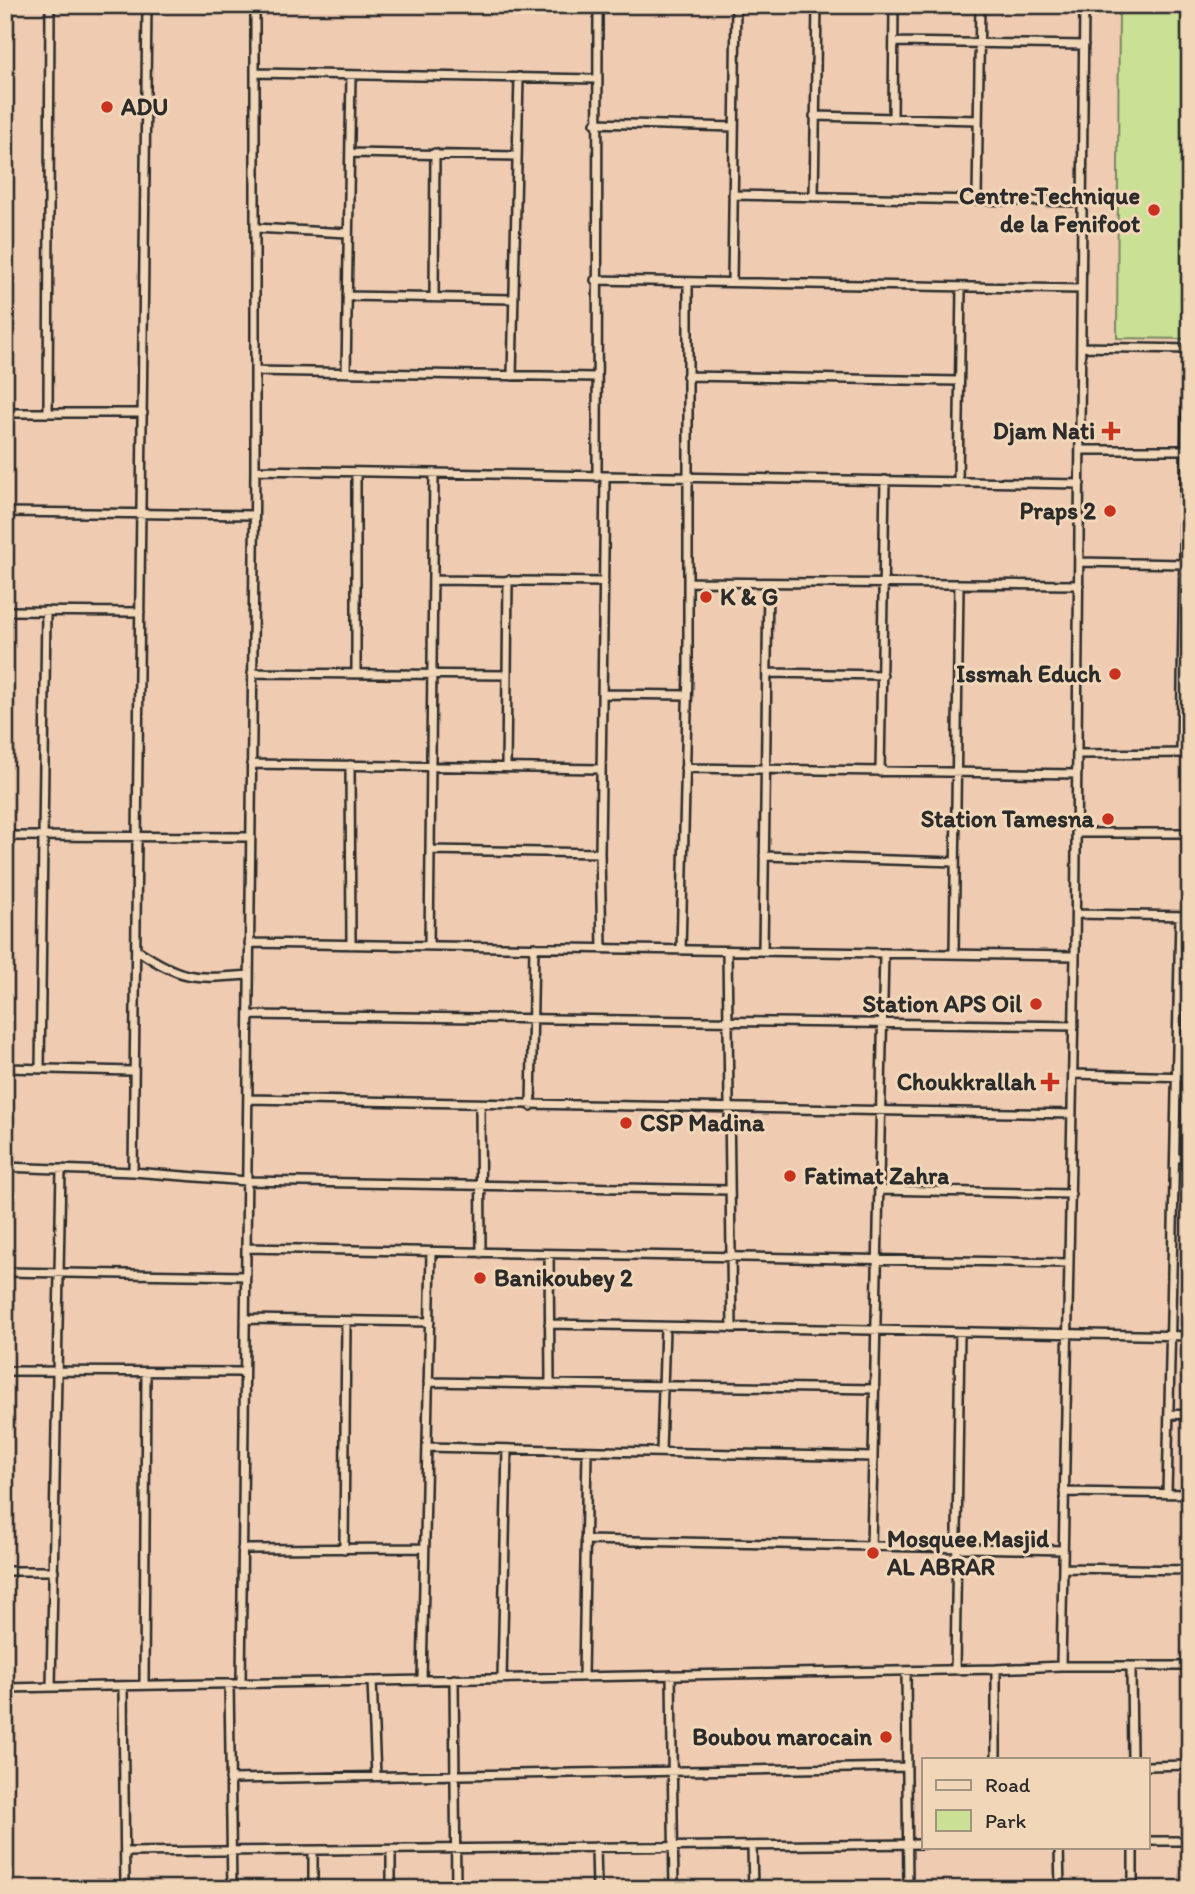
<svg xmlns="http://www.w3.org/2000/svg" width="1195" height="1894" viewBox="0 0 1195 1894" font-family="Itim,sans-serif">
<style>
.green{fill:#cae095;stroke:#7a8660;stroke-width:2}
.lines{fill:none;stroke-linecap:round;stroke-linejoin:round}
.street-casing{stroke:#2b2b2b;stroke-width:12}
.street{stroke:#f1d6b8;stroke-width:7}
.poi-dot{fill:#c8321e;stroke:#f1d6b8;stroke-width:2.5}
.labels{text-anchor:middle;stroke-width:6;stroke-linejoin:round;paint-order:stroke}
.poi-label{font-size:24px;font-weight:bold;fill:#2b2b2b;stroke:#f1d6b8;text-anchor:end}
</style>
<rect width="100%" height="100%" fill="#efcbb2"/>
<filter id="ink" filterUnits="userSpaceOnUse"><feTurbulence type="fractalNoise" baseFrequency=".0143" numOctaves="2"/><feDisplacementMap in="SourceGraphic" scale="14" xChannelSelector="R" yChannelSelector="G"/><feConvolveMatrix kernelMatrix="1 2 1 2 8 2 1 2 1" color-interpolation-filters="sRGB"/></filter>
<g filter="url(#ink)">
<path class="green" d="M 1119,5 L 1190,5 L 1190,339 L 1117,338 Z"/>
<g class="lines">
<defs>
<path id="street" d="M 894,42 L 1084,45
M 255,73 L 596,79
M 814,116 L 978,120
M 893,118 L 894,5
M 595,123 L 734,127
M 350,153 L 517,156
M 733,195 L 1082,202
M 814,197 L 817,5
M 977,198 L 980,5
M 255,228 L 348,233
M 595,280 L 1081,289
M 732,282 L 736,5
M 347,296 L 513,299
M 434,297 L 435,153
M 1081,347 L 1189,349
M 255,371 L 595,377
M 346,373 L 351,75
M 512,376 L 519,77
M 687,376 L 959,381
M 5,413 L 143,413
M 48,413 L 50,5
M 1080,450 L 1185,450
M 255,470 L 1080,484
M 597,477 L 598,5
M 958,482 L 961,287
M 5,512 L 254,515
M 1079,562 L 1183,564
M 434,580 L 604,582
M 688,582 L 1079,585
M 5,611 L 140,612
M 252,673 L 507,675
M 356,673 L 356,472
M 768,673 L 883,675
M 603,694 L 687,695
M 1181,753 L 1187,349
M 1077,754 L 1190,753
M 251,764 L 601,769
M 350,765 L 351,945
M 506,767 L 508,580
M 685,768 L 1077,774
M 880,772 L 885,480
M 1076,833 L 1190,833
M 5,836 L 251,837
M 430,850 L 600,853
M 764,856 L 955,862
M 1076,914 L 1190,916
M 249,943 L 1075,956
M 429,946 L 434,473
M 602,948 L 600,853 L 605,477
M 136,949 C 183,981 194,979 249,975
M 681,950 L 688,670 L 688,282
M 727,951 L 732,1328
M 763,951 L 768,584
M 954,954 L 959,585
M 249,1015 L 1074,1026
M 5,1068 L 133,1071
M 40,1069 L 46,611
M 1073,1074 L 1190,1077
M 248,1099 L 1072,1114
M 480,1105 L 481,1253
M 531,1106 L 534,947
M 1175,1158 L 1190,1158
M 5,1167 L 133,1172 L 247,1181 L 730,1190
M 133,1172 L 147,5
M 879,1190 L 1071,1194
M 246,1248 L 1069,1263
M 549,1254 L 550,1384
M 5,1272 L 246,1276
M 245,1319 L 430,1322
M 549,1324 L 1190,1336
M 5,1371 L 244,1372
M 428,1382 L 875,1389
M 1169,1414 L 1190,1415
M 427,1447 L 873,1457
M 661,1452 L 665,1327
M 1064,1492 L 1190,1494
M 1167,1494 L 1180,916
M 585,1540 L 1063,1550
M 871,1548 L 884,953
M 242,1549 L 424,1548
M 344,1549 L 346,1321
M 1063,1568 L 1190,1570
M 5,1571 L 54,1571
M 1061,1666 L 1075,956 L 1084,5
M 1131,1667 L 1132,1759
M 996,1669 L 996,1759
M 955,1670 L 960,1332
M 906,1671 L 908,1889
M 671,1675 L 674,1889
M 583,1677 L 587,1451
M 454,1679 L 456,1889
M 502,1679 L 507,1449
M 422,1680 L 431,1252
M 372,1681 L 376,1776
M 241,1683 L 255,470 L 255,5
M 229,1684 L 232,1889
M 144,1685 L 146,1372
M 123,1686 L 125,1889
M 51,1687 L 61,1169
M 5,1688 L 996,1669 L 1061,1666 L 1190,1666
M 1148,1766 L 1190,1765
M 230,1779 L 907,1767
M 1148,1841 L 1190,1841
M 752,1846 L 753,1889
M 596,1847 L 597,1889
M 1059,1847 L 1060,1889
M 1133,1847 L 1133,1889
M 391,1850 L 391,1889
M 313,1851 L 313,1889
M 125,1852 L 924,1844"/>
</defs>
<use href="#street" class="street-casing"/>
<use href="#street" class="street"/>
</g>
</g>
<g class="poi-dot">
<circle cx="107" cy="107" r="7"/>
<circle cx="1154" cy="210" r="7"/>
<path d="M1107.5 420.5h7v7h7v7h-7v7h-7v-7h-7v-7h7z"/>
<circle cx="1110" cy="511" r="7"/>
<circle cx="706" cy="597" r="7"/>
<circle cx="1115" cy="674" r="7"/>
<circle cx="1108" cy="819" r="7"/>
<circle cx="1036" cy="1004" r="7"/>
<path d="M1046.5 1071.5h7v7h7v7h-7v7h-7v-7h-7v-7h7z"/>
<circle cx="626" cy="1123" r="7"/>
<circle cx="790" cy="1176" r="7"/>
<circle cx="480" cy="1278" r="7"/>
<circle cx="873" cy="1553" r="7"/>
<circle cx="886" cy="1737" r="7"/>
</g>
<g class="labels">
<g class="poi-label">
<text x="121" y="115" text-anchor="start">ADU</text>
<text x="1140" y="204">Centre Technique<tspan x="1140" dy="28">de la Fenifoot</tspan></text>
<text x="1095" y="439">Djam Nati</text>
<text x="1096" y="519">Praps 2</text>
<text x="720" y="605" text-anchor="start">K &amp; G</text>
<text x="1101" y="682">Issmah Educh</text>
<text x="1094" y="827">Station Tamesna</text>
<text x="1022" y="1012">Station APS Oil</text>
<text x="1036" y="1090">Choukkrallah</text>
<text x="640" y="1131" text-anchor="start">CSP Madina</text>
<text x="804" y="1184" text-anchor="start">Fatimat Zahra</text>
<text x="494" y="1286" text-anchor="start">Banikoubey 2</text>
<text x="887" y="1547" text-anchor="start">Mosquee Masjid<tspan x="887" dy="28">AL ABRAR</tspan></text>
<text x="872" y="1745">Boubou marocain</text>
</g>
</g>
<rect width="1195" height="1894" fill="none" stroke="#f1d6b8" stroke-width="28"/>
<rect x="14" y="14" width="1167" height="1866" fill="none" stroke="#2b2b2b" stroke-width="2.5" filter="url(#ink)"/>
<rect x="922" y="1758" width="228" height="91" fill="#f1d6b8" stroke="#a29280" stroke-width="2"/>
<rect x="936" y="1780" width="35" height="10" fill="#f1d6b8" stroke="#a29280" stroke-width="2"/>
<text x="985" y="1792" font-size="21" fill="#2b2b2b">Road</text>
<rect x="936" y="1810" width="35" height="21" fill="#cae095" stroke="#a29280" stroke-width="2"/>
<text x="985" y="1828" font-size="21" fill="#2b2b2b">Park</text>
</svg>
